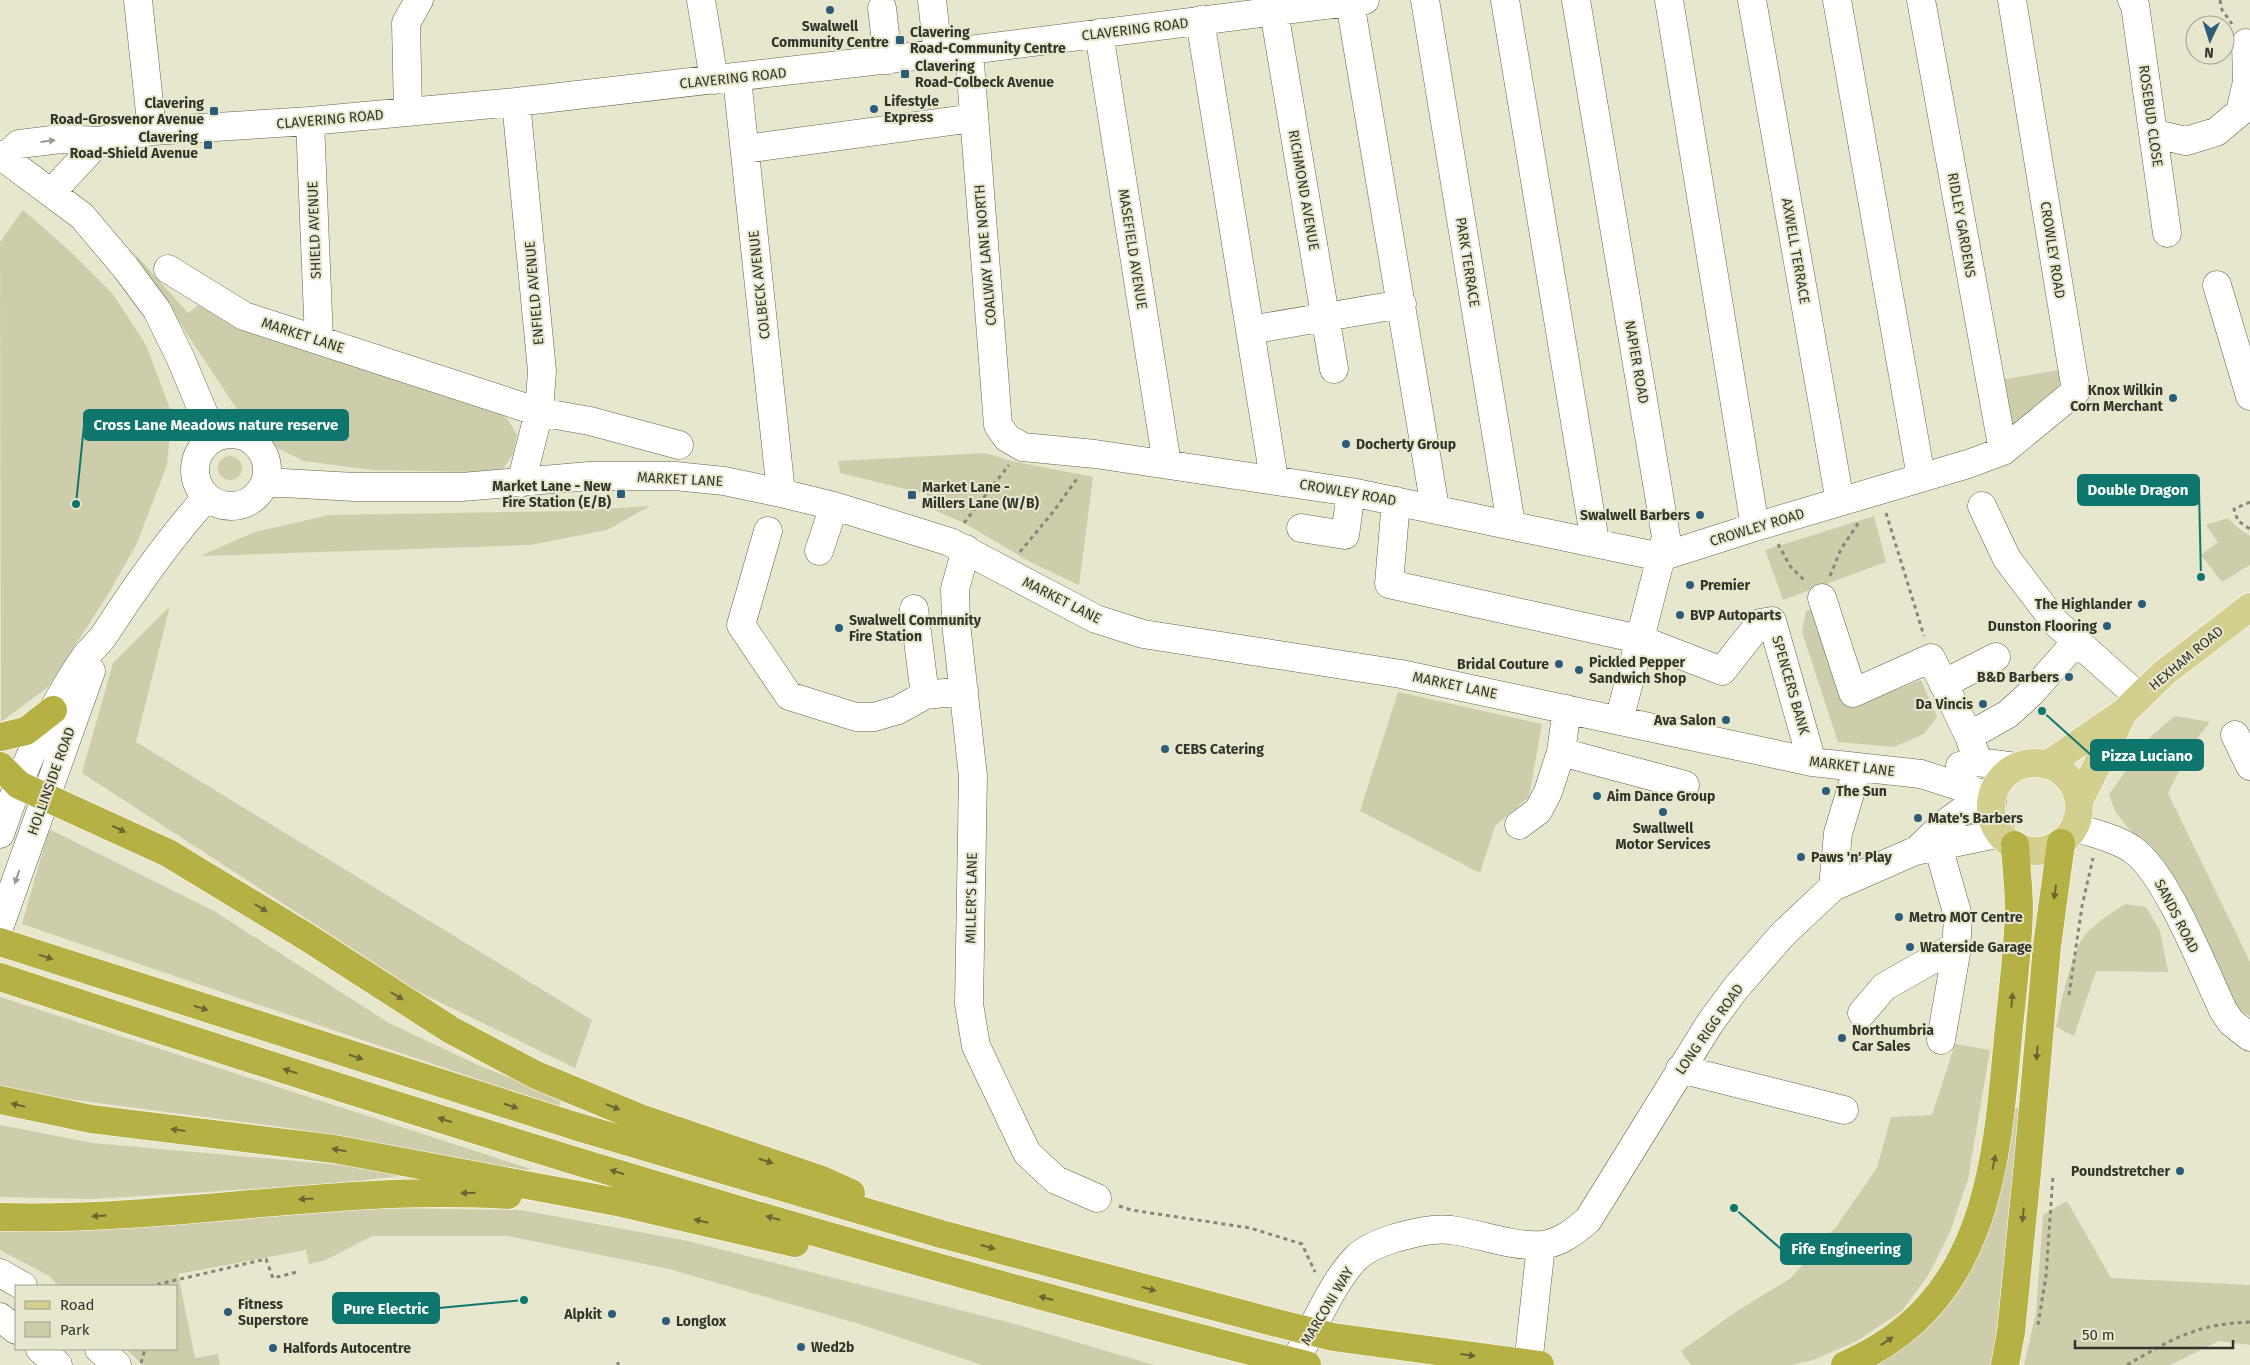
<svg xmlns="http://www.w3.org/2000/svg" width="2250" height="1365" viewBox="0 0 2250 1365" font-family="'Fira Sans',sans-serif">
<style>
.green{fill:#cecdab}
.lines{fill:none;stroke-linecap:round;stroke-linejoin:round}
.minor-casing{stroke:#63634d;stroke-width:29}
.major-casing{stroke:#fff;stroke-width:29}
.highway-casing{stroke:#fff;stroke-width:29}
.path{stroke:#878776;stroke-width:3;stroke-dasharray:4 4;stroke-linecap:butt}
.minor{stroke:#fff;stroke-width:28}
.major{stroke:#d3d08f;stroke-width:28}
.highway{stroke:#b5b144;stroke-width:28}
.highway-bridge-casing{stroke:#fff;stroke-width:29;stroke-linecap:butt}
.highway-bridge{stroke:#b5b144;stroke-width:28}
.oneway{fill:#9a9a94}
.oneway2{fill:#686634}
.poi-dot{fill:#2b5c7a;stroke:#e7e7ce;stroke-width:2}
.labels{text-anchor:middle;stroke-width:4;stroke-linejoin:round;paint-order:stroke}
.poi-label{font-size:14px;font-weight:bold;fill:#34342a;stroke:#e7e7ce;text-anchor:start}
.street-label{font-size:14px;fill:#34342a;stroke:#e7e7ce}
.leader{fill:none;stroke:#0f766e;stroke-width:2}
.callout-dot{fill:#0f766e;stroke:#e7e7ce;stroke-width:2}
.callout{fill:#0f766e;stroke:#0f766e;stroke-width:2}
.callout-label{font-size:15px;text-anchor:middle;font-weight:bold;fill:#fff}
</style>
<rect width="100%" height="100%" fill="#e7e7ce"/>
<path class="green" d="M 23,210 L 70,251 L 113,294 L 146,345 L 172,414 L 167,465 L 137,543 L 109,593 L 48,687 L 1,722 L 0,242 Z
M 131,249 L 188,313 L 200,304 L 495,409 L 507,418 L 517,435 L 513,454 L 503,469 L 475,472 L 372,470 L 304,461 L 275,447 L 238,411 Z
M 2059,370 L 2060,385 L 2010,429 L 2000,380 Z
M 985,453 L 1012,461 L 1093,477 L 1079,585 L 1032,563 L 964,523 L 934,510 L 926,494 L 840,473 L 838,461 Z
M218 468a12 12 0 1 1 24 0a12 12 0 1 1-24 0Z
M 650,506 L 607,530 L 530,545 L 200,556 L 255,532 L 329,515 L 574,511 Z
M 1874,516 L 1886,562 L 1783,600 L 1765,550 Z
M 2228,518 L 2238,528 L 2250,536 L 2250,565 L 2222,582 L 2201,555 L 2218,542 L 2206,525 Z
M 170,606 L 136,742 L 592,1020 L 575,1068 L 419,992 L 82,773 L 113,663 Z
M 1817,608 L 1870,700 L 1921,680 L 1937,717 L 1924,734 L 1894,747 L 1838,742 L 1802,632 L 1806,611 Z
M 1398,692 L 1542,724 L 1529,797 L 1495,826 L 1480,873 L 1360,811 Z
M 2175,716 L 2210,722 L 2192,745 L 2168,793 L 2250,962 L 2250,1016 L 2234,1007 L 2155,853 L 2128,828 L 2115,811 L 2109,794 L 2152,735 Z
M 49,829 L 214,911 L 389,1023 L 480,1066 L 562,1098 L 559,1107 L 22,924 Z
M 2126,904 L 2146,907 L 2160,931 L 2168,972 L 2096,971 L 2074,1036 L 2056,1027 C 2061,1004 2071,951 2086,934 C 2097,922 2112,912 2126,904 Z
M 0,997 L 531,1169 L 522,1171 L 289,1128 L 37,1095 L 0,1086 Z
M 1955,1044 L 1990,1050 L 1968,1179 L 1950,1232 L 1929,1274 L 1902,1311 L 1857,1341 L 1813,1360 L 1792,1365 L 1691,1365 L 1681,1351 L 1737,1311 L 1791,1278 L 1836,1227 L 1877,1168 L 1891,1117 L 1932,1115 Z
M 2014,1108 L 2022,1108 L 2004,1308 L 1992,1365 L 1875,1365 L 1912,1340 L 1939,1312 Z
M 0,1125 L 93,1143 L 386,1169 L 399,1176 L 334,1184 L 93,1199 L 0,1197 Z
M 2067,1201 L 2111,1278 L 2250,1285 L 2250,1345 L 2219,1341 L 2170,1365 L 2024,1365 L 2036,1313 L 2043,1215 Z
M 365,1208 L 521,1210 L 688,1241 L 1015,1324 L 1154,1365 L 982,1365 L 856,1323 L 669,1269 L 508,1236 L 372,1236 L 326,1260 L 309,1264 L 306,1250 L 178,1274 L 195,1358 L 218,1354 L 220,1365 L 143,1365 L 126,1349 L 176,1349 L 176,1286 L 59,1286 L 49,1276 L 0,1250 L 0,1228 Z"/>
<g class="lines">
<defs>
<path id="minor" d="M 138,0 L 152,131
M 701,0 L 714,80
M 932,0 L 938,54
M 1425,0 L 1511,524
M 1505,0 L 1595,542
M 1576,0 L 1666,537 L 1619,721
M 1669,0 L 1755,527
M 1752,0 L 1840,502
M 1837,0 L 1921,477
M 1921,0 L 2003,451
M 2132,0 L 2135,5 L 2167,233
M 1350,2 L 1435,508
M 882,8 L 888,60
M 1274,11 L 1334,369
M 1200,20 L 1274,479
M 1099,33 L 1167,464
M 969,50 L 998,425 L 1007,438 L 1023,447 L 1095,454 L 1351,492 L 1661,557 L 1755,527 L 1968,464 L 2003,451 L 2076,391 L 2012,0
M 737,78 L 781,493
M 516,102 L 542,371 L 539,412 L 521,483
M 408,112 L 406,23 L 419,0
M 310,121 L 319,340
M 2155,134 L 2186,141 L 2216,132 L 2240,112 L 2247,82 L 2246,43
M 745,149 L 974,118
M 0,155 L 82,216 L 125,267 L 157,310 L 180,357 L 214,438
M 4,158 L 19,144 L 61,139 L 99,141 L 152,131 L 310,121 L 516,102 L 969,50 L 1365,0
M 51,193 L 99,141
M 168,269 L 244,316 L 539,412 L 590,421 L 679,445
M 2217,285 L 2250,396
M 1250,330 L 1402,304
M195 470a36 36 0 1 1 72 0a36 36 0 1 1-72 0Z
M 265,482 L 355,487 L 462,487 L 589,476 L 675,476 L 724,481 L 781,493 L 834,506 L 950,542 L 1096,619 L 1143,634 L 1401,674 L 1812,762 L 1921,774 L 1992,797
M 1396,501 L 1389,584 L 1639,639 L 1722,671 L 1760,623 L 1772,621 L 1812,762
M 1982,506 L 2007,559 L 2055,622 L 2139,697
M 1301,528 L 1345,535 L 1351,492
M 768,531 L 741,625 L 789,696 L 856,717 L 874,717 L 898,710 L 925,695 L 964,691
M 966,549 L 955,589 L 956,623 L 973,776 L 969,1004 L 976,1046 L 1027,1153 L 1056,1180 L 1097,1198
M 819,551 L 834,506
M 1822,598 L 1853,693 L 1931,658 L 1969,736 L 1978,762
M 914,609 L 925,695
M 1943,684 L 1996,657
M 1567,709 L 1561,752 L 1685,785
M 2235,735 L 2250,766
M 1969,736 L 2008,714 L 2031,693 L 2076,642
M 1960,766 L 1978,762 L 2016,767
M 1519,825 L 1538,811 L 1548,792 L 1561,752
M 2075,827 C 2094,834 2117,838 2133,850 C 2167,874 2204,970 2223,1010 L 2231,1022 L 2250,1037
M 0,834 C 21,772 48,711 85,657 C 91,649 100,642 105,634 C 136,586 168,540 207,497
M 1938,846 L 1958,916 L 1956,953 L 1941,1040
M 1917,850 L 1943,825 L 1962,811 L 1992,802
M 1833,887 L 1838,833 L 1858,767
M 0,925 L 91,671
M 1862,1013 L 1884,987 L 1956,946
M 1680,1069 L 1844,1110
M 0,1273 L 23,1286
M 0,1317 L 16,1330
M 40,1349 L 58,1365
M 99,1349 L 117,1365
M 1293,1365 C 1310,1335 1333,1280 1357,1257 C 1367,1248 1382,1242 1395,1238 C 1413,1233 1432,1228 1451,1230 C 1481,1234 1511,1247 1542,1245 C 1560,1243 1574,1232 1588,1220 L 1710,1023 L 1735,989 L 1783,934 L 1833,887 L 1915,851 L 2001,833
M 1528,1365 L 1541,1245"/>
<path id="major" d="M1991 807a44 44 0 1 1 88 0a44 44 0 1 1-88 0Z
M 2047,765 L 2124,712 L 2164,673 L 2250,607
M 2079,801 L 2124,712"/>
<path id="highway" d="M 0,737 L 26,731 L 53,710
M 0,766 L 19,785 L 168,853 L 305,936 L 451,1030 L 536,1075 L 640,1118 L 822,1180 L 851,1193
M 0,942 L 578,1127 L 941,1234 L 1277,1323
M 0,977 C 417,1115 837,1246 1262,1354
M 0,1100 L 91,1119 L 334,1149 L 622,1203 L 795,1243
M 0,1217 C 170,1222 338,1184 508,1195
M 1845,1365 C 1986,1304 1996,1170 2008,1037 C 2012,995 2018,952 2019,909 C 2019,888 2016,866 2015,845
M 2005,1365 L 2011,1332 L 2028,1163 L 2047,946 L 2061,843"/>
</defs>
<use href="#minor" class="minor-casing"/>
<use href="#major" class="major-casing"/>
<use href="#highway" class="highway-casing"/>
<path class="path" d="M 2220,0 L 2222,10 L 2232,24
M 2250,502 L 2234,509 L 2238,521 L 2250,529
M 1886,513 L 1924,636
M 964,523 L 1009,465
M 1778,544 L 1790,566 L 1805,581
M 1020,552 L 1053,512 L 1079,476
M 1830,576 L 1841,549 L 1859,522
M 2069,995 L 2082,906 L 2093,858
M 1119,1206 L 1131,1210 L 1250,1228 L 1302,1244 L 1315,1272
M 158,1286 L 159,1284 L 266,1259 L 273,1278 L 297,1272
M 2038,1325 L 2046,1276 L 2053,1175
M 141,1363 L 145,1349
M 618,1365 L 618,1362
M 2127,1365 C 2172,1339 2196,1324 2250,1322"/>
<use href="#minor" class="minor"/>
<use href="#major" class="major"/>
<use href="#highway" class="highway"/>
<defs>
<path id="highway-bridge" d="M 1277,1323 L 1333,1337 L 1540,1365
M 1262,1354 L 1307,1365"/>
</defs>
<use href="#highway-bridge" class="highway-bridge-casing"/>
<use href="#highway-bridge" class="highway-bridge"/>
</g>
<defs><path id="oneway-solid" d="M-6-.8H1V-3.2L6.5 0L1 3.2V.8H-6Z" transform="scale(1.25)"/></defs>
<g class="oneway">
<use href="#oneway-solid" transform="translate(48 141) rotate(-7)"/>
<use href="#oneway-solid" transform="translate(17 877) rotate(109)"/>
</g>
<g class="oneway2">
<use href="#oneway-solid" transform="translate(119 829) rotate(25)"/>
<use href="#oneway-solid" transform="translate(2055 892) rotate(98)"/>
<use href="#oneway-solid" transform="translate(261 908) rotate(32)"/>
<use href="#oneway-solid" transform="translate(46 957) rotate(18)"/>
<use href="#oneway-solid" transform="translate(397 996) rotate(32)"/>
<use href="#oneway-solid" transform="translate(2012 1000) rotate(-85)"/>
<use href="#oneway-solid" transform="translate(201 1008) rotate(18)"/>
<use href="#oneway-solid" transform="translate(2037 1053) rotate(95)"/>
<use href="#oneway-solid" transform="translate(356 1057) rotate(18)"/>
<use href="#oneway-solid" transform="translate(290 1071) rotate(-162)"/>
<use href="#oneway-solid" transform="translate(18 1105) rotate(-167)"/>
<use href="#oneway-solid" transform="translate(511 1106) rotate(18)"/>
<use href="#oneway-solid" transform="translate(613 1107) rotate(22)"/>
<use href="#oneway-solid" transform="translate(445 1120) rotate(-163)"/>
<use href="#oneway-solid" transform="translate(178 1130) rotate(-173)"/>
<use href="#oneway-solid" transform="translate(339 1150) rotate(-170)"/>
<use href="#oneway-solid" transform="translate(766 1161) rotate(18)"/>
<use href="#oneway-solid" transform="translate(1994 1162) rotate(-79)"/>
<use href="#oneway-solid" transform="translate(617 1172) rotate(-163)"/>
<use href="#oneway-solid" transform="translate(468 1193) rotate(179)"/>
<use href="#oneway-solid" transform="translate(306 1199) rotate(176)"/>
<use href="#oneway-solid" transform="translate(2023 1215) rotate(96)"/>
<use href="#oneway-solid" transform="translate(99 1216) rotate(176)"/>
<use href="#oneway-solid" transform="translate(773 1218) rotate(-164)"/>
<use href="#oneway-solid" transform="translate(701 1221) rotate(-167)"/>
<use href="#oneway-solid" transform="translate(988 1247) rotate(15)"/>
<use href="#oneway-solid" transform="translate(1149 1289) rotate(15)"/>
<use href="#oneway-solid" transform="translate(1046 1298) rotate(-165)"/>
<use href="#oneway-solid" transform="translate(1887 1341) rotate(-34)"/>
<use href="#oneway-solid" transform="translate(1468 1355) rotate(8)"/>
</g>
<g class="poi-dot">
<circle cx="830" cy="10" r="5"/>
<rect x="895" y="35" width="10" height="10" rx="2.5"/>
<rect x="900" y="69" width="10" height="10" rx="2.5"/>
<circle cx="874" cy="109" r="5"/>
<rect x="209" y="106" width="10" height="10" rx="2.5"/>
<rect x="203" y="140" width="10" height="10" rx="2.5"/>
<circle cx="2173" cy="398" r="5"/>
<circle cx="1346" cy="444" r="5"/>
<rect x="616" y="489" width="10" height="10" rx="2.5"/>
<rect x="907" y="490" width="10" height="10" rx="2.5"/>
<circle cx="1700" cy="515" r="5"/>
<circle cx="1690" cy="585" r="5"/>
<circle cx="2142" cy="604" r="5"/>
<circle cx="1680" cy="615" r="5"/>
<circle cx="2107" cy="626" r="5"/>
<circle cx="839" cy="628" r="5"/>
<circle cx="1559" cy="664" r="5"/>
<circle cx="1579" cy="670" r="5"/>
<circle cx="2069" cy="677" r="5"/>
<circle cx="1983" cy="704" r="5"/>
<circle cx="1726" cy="720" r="5"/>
<circle cx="1165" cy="749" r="5"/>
<circle cx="1826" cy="791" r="5"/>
<circle cx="1597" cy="796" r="5"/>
<circle cx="1663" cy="812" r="5"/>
<circle cx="1918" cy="818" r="5"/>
<circle cx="1801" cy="857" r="5"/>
<circle cx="1899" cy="917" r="5"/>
<circle cx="1910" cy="947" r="5"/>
<circle cx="1842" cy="1038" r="5"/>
<circle cx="2180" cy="1171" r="5"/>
<circle cx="228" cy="1312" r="5"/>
<circle cx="612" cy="1314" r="5"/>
<circle cx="666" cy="1321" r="5"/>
<circle cx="801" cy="1347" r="5"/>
<circle cx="273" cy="1348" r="5"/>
</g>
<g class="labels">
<g class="poi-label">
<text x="830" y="31" text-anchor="middle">Swalwell<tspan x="830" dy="16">Community Centre</tspan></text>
<text x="910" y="37">Clavering<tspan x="910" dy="16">Road-Community Centre</tspan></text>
<text x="915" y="71">Clavering<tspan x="915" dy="16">Road-Colbeck Avenue</tspan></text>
<text x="884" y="106">Lifestyle<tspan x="884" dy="16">Express</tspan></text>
<text x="204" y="108" text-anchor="end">Clavering<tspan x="204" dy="16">Road-Grosvenor Avenue</tspan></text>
<text x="198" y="142" text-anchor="end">Clavering<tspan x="198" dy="16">Road-Shield Avenue</tspan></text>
<text x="2163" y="395" text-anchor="end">Knox Wilkin<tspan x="2163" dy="16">Corn Merchant</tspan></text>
<text x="1356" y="449">Docherty Group</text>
<text x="611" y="491" text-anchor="end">Market Lane - New<tspan x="611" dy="16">Fire Station (E/B)</tspan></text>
<text x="922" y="492">Market Lane -<tspan x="922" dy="16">Millers Lane (W/B)</tspan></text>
<text x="1690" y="520" text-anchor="end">Swalwell Barbers</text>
<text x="1700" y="590">Premier</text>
<text x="2132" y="609" text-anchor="end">The Highlander</text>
<text x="1690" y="620">BVP Autoparts</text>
<text x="849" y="625">Swalwell Community<tspan x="849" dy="16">Fire Station</tspan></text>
<text x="2097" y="631" text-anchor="end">Dunston Flooring</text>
<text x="1589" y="667">Pickled Pepper<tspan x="1589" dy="16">Sandwich Shop</tspan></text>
<text x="1549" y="669" text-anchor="end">Bridal Couture</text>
<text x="2059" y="682" text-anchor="end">B&amp;D Barbers</text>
<text x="1973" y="709" text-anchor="end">Da Vincis</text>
<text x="1716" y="725" text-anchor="end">Ava Salon</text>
<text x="1175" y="754">CEBS Catering</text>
<text x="1836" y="796">The Sun</text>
<text x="1607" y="801">Aim Dance Group</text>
<text x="1928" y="823">Mate's Barbers</text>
<text x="1663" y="833" text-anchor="middle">Swallwell<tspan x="1663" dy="16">Motor Services</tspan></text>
<text x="1811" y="862">Paws 'n' Play</text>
<text x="1909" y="922">Metro MOT Centre</text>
<text x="1920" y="952">Waterside Garage</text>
<text x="1852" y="1035">Northumbria<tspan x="1852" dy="16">Car Sales</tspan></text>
<text x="2170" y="1176" text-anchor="end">Poundstretcher</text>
<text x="238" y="1309">Fitness<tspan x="238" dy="16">Superstore</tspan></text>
<text x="602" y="1319" text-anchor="end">Alpkit</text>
<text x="676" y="1326">Longlox</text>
<text x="811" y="1352">Wed2b</text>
<text x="283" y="1353">Halfords Autocentre</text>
</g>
<g class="street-label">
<text transform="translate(1135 29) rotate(-7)" y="5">CLAVERING ROAD</text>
<text transform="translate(733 78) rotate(-6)" y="5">CLAVERING ROAD</text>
<text transform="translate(2151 116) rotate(82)" y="5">ROSEBUD CLOSE</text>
<text transform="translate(330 119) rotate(-5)" y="5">CLAVERING ROAD</text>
<text transform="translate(1304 190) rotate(80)" y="5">RICHMOND AVENUE</text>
<text transform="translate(1962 225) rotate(80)" y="5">RIDLEY GARDENS</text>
<text transform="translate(314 230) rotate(-92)" y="5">SHIELD AVENUE</text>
<text transform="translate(1133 249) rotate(81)" y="5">MASEFIELD AVENUE</text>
<text transform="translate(2053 250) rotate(81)" y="5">CROWLEY ROAD</text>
<text transform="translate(1796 251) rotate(80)" y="5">AXWELL TERRACE</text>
<text transform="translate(985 255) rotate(-95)" y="5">COALWAY LANE NORTH</text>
<text transform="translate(1468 262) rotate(81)" y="5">PARK TERRACE</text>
<text transform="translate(759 285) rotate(-96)" y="5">COLBECK AVENUE</text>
<text transform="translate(534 293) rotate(-95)" y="5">ENFIELD AVENUE</text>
<text transform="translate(303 335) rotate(18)" y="5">MARKET LANE</text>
<text transform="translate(1637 362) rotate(80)" y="5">NAPIER ROAD</text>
<text transform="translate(680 479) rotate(3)" y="5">MARKET LANE</text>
<text transform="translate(1348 492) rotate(10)" y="5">CROWLEY ROAD</text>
<text transform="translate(1757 527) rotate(-17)" y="5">CROWLEY ROAD</text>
<text transform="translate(1062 600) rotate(27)" y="5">MARKET LANE</text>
<text transform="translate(2186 658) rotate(-40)" y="5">HEXHAM ROAD</text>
<text transform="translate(1455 685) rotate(12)" y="5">MARKET LANE</text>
<text transform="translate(1791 685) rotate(74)" y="5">SPENCERS BANK</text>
<text transform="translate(1852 766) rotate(7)" y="5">MARKET LANE</text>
<text transform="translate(51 781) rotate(-70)" y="5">HOLLINSIDE ROAD</text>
<text transform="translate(971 898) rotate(-89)" y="5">MILLER'S LANE</text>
<text transform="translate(2177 916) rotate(63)" y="5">SANDS ROAD</text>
<text transform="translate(1709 1029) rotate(-55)" y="5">LONG RIGG ROAD</text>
<text transform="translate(1327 1306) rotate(-59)" y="5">MARCONI WAY</text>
</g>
</g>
<path class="leader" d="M76 504L84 425M2201 577L2199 490M2042 711L2091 755M1734 1208L1781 1249M524 1300L439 1308"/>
<g class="callout-dot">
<circle cx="76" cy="504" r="5"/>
<circle cx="2201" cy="577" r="5"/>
<circle cx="2042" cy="711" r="5"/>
<circle cx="1734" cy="1208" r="5"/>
<circle cx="524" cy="1300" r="5"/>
</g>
<g class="callout">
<rect x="84" y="410" width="264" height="30" rx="5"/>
<rect x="2078" y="475" width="121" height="30" rx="5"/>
<rect x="2091" y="740" width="112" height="30" rx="5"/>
<rect x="1781" y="1234" width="130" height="30" rx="5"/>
<rect x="333" y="1293" width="106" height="30" rx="5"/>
</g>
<g class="callout-label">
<text x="216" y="430">Cross Lane Meadows nature reserve</text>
<text x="2138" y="495">Double Dragon</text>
<text x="2147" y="761">Pizza Luciano</text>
<text x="1846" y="1254">Fife Engineering</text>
<text x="386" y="1314">Pure Electric</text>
</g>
<rect x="15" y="1285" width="162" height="65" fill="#e7e7ce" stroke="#9f9f8c"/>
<rect x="25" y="1301" width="25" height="8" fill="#d3d08f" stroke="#9f9f8c"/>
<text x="60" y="1310" font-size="15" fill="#34342a">Road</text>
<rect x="25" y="1322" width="25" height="15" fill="#cecdab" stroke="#9f9f8c"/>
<text x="60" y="1335" font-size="15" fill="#34342a">Park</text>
<g transform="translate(2210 40) rotate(184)"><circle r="24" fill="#e7e7ce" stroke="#9f9f8c"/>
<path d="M0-4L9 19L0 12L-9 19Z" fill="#2b5c7a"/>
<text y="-8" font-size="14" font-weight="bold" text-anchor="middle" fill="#34342a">N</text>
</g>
<path d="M2075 1340v8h158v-8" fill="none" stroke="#34342a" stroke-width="2.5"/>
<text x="2082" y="1340" font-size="15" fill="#34342a" stroke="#e7e7ce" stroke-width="4" paint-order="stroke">50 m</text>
</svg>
